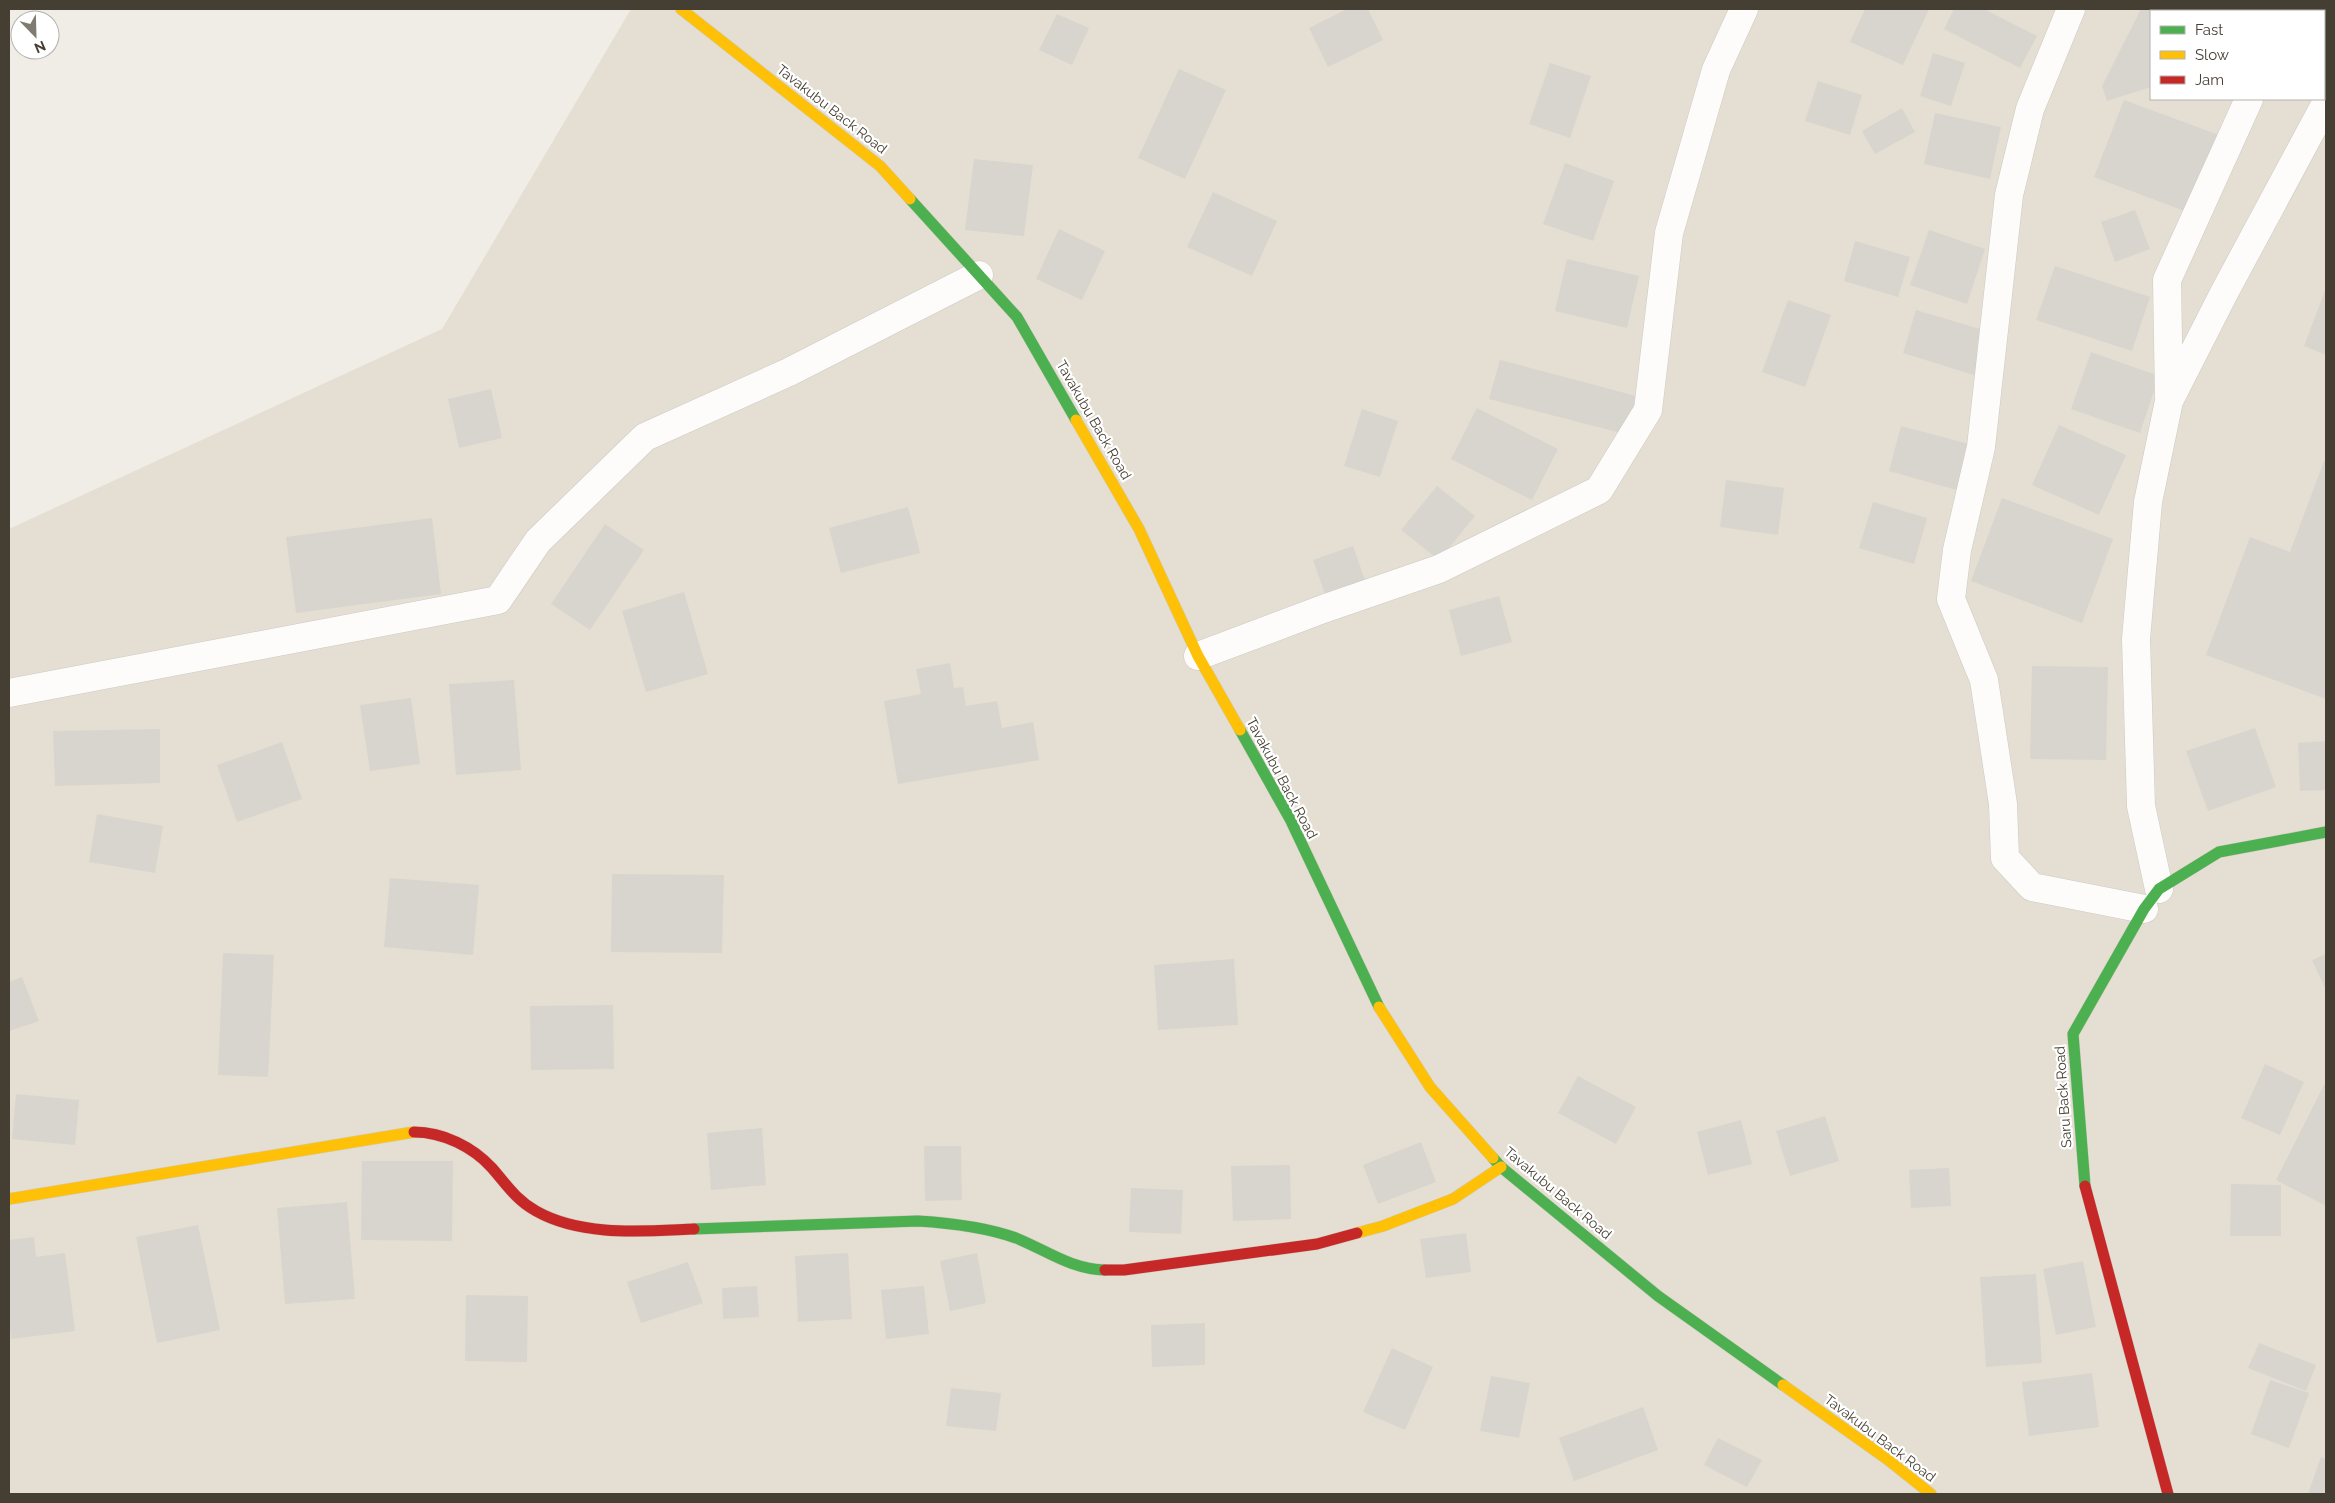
<svg xmlns="http://www.w3.org/2000/svg" width="2335" height="1503" viewBox="0 0 2335 1503" font-family="Raleway,sans-serif">
<style>
.residential{fill:#e4dfd2;fill-rule:evenodd}
.building{fill:#d8d5ce}
.lines{fill:none;stroke-linecap:round;stroke-linejoin:round}
.street-casing{stroke:#cdcac4;stroke-width:29}
.fast-casing{stroke:#cfcabc;stroke-width:12}
.slow-casing{stroke:#cfcabc;stroke-width:12}
.jam-casing{stroke:#cfcabc;stroke-width:12}
.street{stroke:#fdfcfb;stroke-width:28}
.fast{stroke:#4caf50;stroke-width:11}
.slow{stroke:#ffc107;stroke-width:11}
.jam{stroke:#c62828;stroke-width:11}
.labels{text-anchor:middle;stroke-width:4.5;stroke-linejoin:round;paint-order:stroke}
.street-label{font-size:14px;fill:#453e32;stroke:#fff}
</style>
<rect width="100%" height="100%" fill="#efede6"/>
<path class="residential" d="M 631,9 L 2326,9 L 2326,1494 L 9,1494 L 9,529 L 442,329 ZM 2151,11 L 2324,11 L 2324,99 L 2151,99 Z"/>
<path class="building" d="M 1347,9 L 1368,9 L 1383,40 L 1328,67 L 1309,28 Z
M 1865,9 L 1929,9 L 1903,65 L 1850,42 Z
M 1954,9 L 1984,9 L 2037,36 L 2020,68 L 1944,29 Z
M 2141,9 L 2187,9 L 2188,11 L 2151,11 L 2151,87 L 2107,101 L 2102,86 Z
M 1057,14 L 1089,28 L 1072,65 L 1039,50 Z
M 1933,53 L 1965,63 L 1951,106 L 1920,96 Z
M 1550,63 L 1591,76 L 1570,138 L 1529,124 Z
M 1179,69 L 1226,90 L 1185,179 L 1138,158 Z
M 1818,81 L 1862,95 L 1850,135 L 1805,121 Z
M 2124,100 L 2219,135 L 2190,213 L 2094,177 Z
M 1902,108 L 1915,132 L 1875,154 L 1862,131 Z
M 1935,113 L 2001,127 L 1990,179 L 1924,164 Z
M 974,159 L 1033,165 L 1024,236 L 965,230 Z
M 1565,163 L 1614,181 L 1593,241 L 1543,224 Z
M 1213,192 L 1277,221 L 1252,276 L 1187,247 Z
M 2135,210 L 2150,249 L 2115,262 L 2101,222 Z
M 1059,229 L 1105,251 L 1082,300 L 1036,279 Z
M 1929,230 L 1985,249 L 1967,304 L 1910,285 Z
M 1855,241 L 1910,257 L 1898,297 L 1844,281 Z
M 1567,259 L 1639,276 L 1627,328 L 1555,311 Z
M 2055,266 L 2150,297 L 2132,351 L 2036,320 Z
M 2326,288 L 2326,355 L 2304,346 Z
M 1788,300 L 1831,315 L 1805,387 L 1762,372 Z
M 1916,310 L 1990,332 L 1977,376 L 1903,353 Z
M 2091,352 L 2159,376 L 2140,433 L 2071,409 Z
M 1500,360 L 1640,397 L 1629,435 L 1489,399 Z
M 491,389 L 502,438 L 459,448 L 448,399 Z
M 1477,408 L 1558,449 L 1532,500 L 1451,459 Z
M 1362,409 L 1398,421 L 1380,477 L 1344,466 Z
M 2059,425 L 2126,455 L 2099,515 L 2032,485 Z
M 1901,426 L 1973,445 L 1960,491 L 1889,471 Z
M 2324,461 L 2326,462 L 2326,699 L 2206,655 L 2250,537 L 2290,552 Z
M 1726,480 L 1784,488 L 1778,535 L 1720,527 Z
M 1437,486 L 1475,516 L 1439,560 L 1401,530 Z
M 2002,498 L 2113,539 L 2082,623 L 1971,581 Z
M 1873,502 L 1927,518 L 1914,564 L 1859,548 Z
M 908,507 L 920,553 L 841,573 L 829,528 Z
M 432,518 L 441,594 L 296,613 L 286,537 Z
M 605,524 L 644,550 L 590,630 L 551,604 Z
M 1353,546 L 1365,580 L 1325,594 L 1313,560 Z
M 684,592 L 708,674 L 646,692 L 622,611 Z
M 1499,596 L 1512,642 L 1461,656 L 1449,610 Z
M 950,663 L 954,688 L 963,687 L 966,706 L 997,701 L 1002,728 L 1033,722 L 1039,760 L 898,784 L 884,701 L 921,694 L 916,669 Z
M 2032,666 L 2108,667 L 2106,760 L 2030,759 Z
M 514,680 L 521,770 L 456,775 L 449,684 Z
M 411,698 L 420,764 L 370,771 L 360,705 Z
M 2255,728 L 2276,787 L 2208,811 L 2186,751 Z
M 160,729 L 160,783 L 55,786 L 53,731 Z
M 2326,741 L 2326,790 L 2300,791 L 2298,743 Z
M 282,742 L 302,799 L 237,822 L 217,765 Z
M 97,814 L 163,826 L 155,873 L 89,862 Z
M 612,874 L 724,875 L 722,953 L 611,952 Z
M 390,878 L 479,885 L 473,955 L 384,947 Z
M 223,953 L 274,955 L 268,1077 L 218,1075 Z
M 2326,954 L 2326,990 L 2312,960 Z
M 1234,959 L 1238,1025 L 1158,1030 L 1154,965 Z
M 22,977 L 39,1021 L 9,1031 L 9,982 Z
M 613,1005 L 614,1069 L 531,1070 L 530,1006 Z
M 2265,1064 L 2304,1082 L 2280,1135 L 2241,1118 Z
M 1578,1076 L 1636,1107 L 1616,1144 L 1558,1113 Z
M 2326,1081 L 2326,1206 L 2276,1180 Z
M 16,1094 L 79,1100 L 75,1145 L 12,1139 Z
M 1825,1116 L 1839,1161 L 1790,1176 L 1776,1131 Z
M 1741,1120 L 1752,1164 L 1708,1175 L 1697,1132 Z
M 762,1128 L 766,1185 L 711,1190 L 707,1133 Z
M 1421,1142 L 1436,1182 L 1378,1204 L 1363,1165 Z
M 924,1146 L 961,1146 L 962,1200 L 925,1201 Z
M 362,1161 L 453,1161 L 452,1241 L 361,1240 Z
M 1290,1165 L 1291,1219 L 1233,1221 L 1231,1166 Z
M 1949,1168 L 1951,1206 L 1911,1208 L 1909,1170 Z
M 2231,1184 L 2281,1185 L 2281,1236 L 2230,1236 Z
M 1131,1188 L 1183,1190 L 1181,1234 L 1129,1232 Z
M 347,1202 L 355,1299 L 285,1304 L 277,1208 Z
M 198,1225 L 220,1330 L 157,1343 L 136,1237 Z
M 1466,1233 L 1471,1272 L 1426,1278 L 1420,1239 Z
M 34,1237 L 36,1257 L 65,1253 L 75,1331 L 11,1339 L 9,1317 L 9,1240 Z
M 848,1253 L 852,1319 L 798,1322 L 795,1256 Z
M 977,1253 L 986,1303 L 950,1311 L 940,1261 Z
M 2083,1261 L 2096,1327 L 2056,1335 L 2043,1269 Z
M 688,1262 L 703,1303 L 641,1323 L 627,1282 Z
M 2036,1274 L 2042,1363 L 1986,1367 L 1980,1277 Z
M 757,1286 L 759,1317 L 723,1319 L 722,1288 Z
M 924,1286 L 929,1334 L 886,1339 L 881,1290 Z
M 466,1295 L 528,1296 L 527,1362 L 465,1361 Z
M 1205,1323 L 1205,1365 L 1152,1367 L 1151,1325 Z
M 2259,1343 L 2316,1365 L 2306,1391 L 2248,1368 Z
M 1392,1348 L 1433,1367 L 1405,1430 L 1363,1412 Z
M 2092,1373 L 2099,1427 L 2029,1436 L 2022,1382 Z
M 1491,1376 L 1530,1383 L 1519,1438 L 1480,1431 Z
M 2270,1380 L 2309,1393 L 2289,1448 L 2251,1434 Z
M 951,1388 L 1001,1393 L 996,1431 L 946,1426 Z
M 1643,1407 L 1658,1450 L 1574,1481 L 1559,1438 Z
M 1718,1438 L 1762,1460 L 1747,1487 L 1704,1465 Z
M 2321,1457 L 2326,1459 L 2326,1494 L 2308,1494 Z"/>
<g class="lines">
<defs>
<path id="street" d="M 2071,9 L 2030,109 L 2009,195 L 1981,447 L 1957,550 L 1951,599 L 1984,680 L 2003,804 L 2005,858 L 2032,887 L 2144,909
M 2169,397 L 2167,280 L 2249,99
M 1198,656 L 1323,609 L 1439,569 L 1599,490 L 1648,410 L 1669,233 L 1716,70 L 1744,9
M 9,693 L 498,600 L 538,541 L 645,437 L 789,372 L 979,275
M 2159,889 L 2141,806 L 2136,639 L 2148,502 L 2169,401 L 2224,293 L 2326,103"/>
<path id="fast" d="M 910,199 L 1017,317 L 1076,420
M 1240,730 L 1290,819 L 1379,1007
M 1493,1158 L 1501,1167 L 1658,1296 L 1783,1385
M 2085,1186 L 2073,1034 L 2144,909 L 2159,889 L 2219,852 L 2326,832
M 694,1229 L 918,1221 C 951,1223 985,1227 1016,1238 C 1046,1250 1070,1269 1105,1270"/>
<path id="slow" d="M 681,9 L 880,166 L 910,199
M 1076,420 L 1139,529 L 1198,656 L 1240,730
M 1379,1007 L 1430,1087 L 1493,1158
M 9,1199 L 414,1132
M 1357,1233 L 1383,1226 L 1453,1199 L 1501,1167
M 1783,1385 L 1887,1459 L 1931,1494"/>
<path id="jam" d="M 414,1132 C 443,1132 473,1147 492,1168 C 506,1184 516,1200 536,1211 C 582,1237 643,1231 694,1229
M 2085,1186 L 2168,1494
M 1105,1270 L 1124,1270 L 1317,1244 L 1357,1233"/>
</defs>
<use href="#street" class="street-casing"/>
<use href="#fast" class="fast-casing"/>
<use href="#slow" class="slow-casing"/>
<use href="#jam" class="jam-casing"/>
<use href="#street" class="street"/>
<use href="#fast" class="fast"/>
<use href="#slow" class="slow"/>
<use href="#jam" class="jam"/>
</g>
<g class="labels">
<g class="street-label">
<text transform="translate(832 109) rotate(38)" y="5">Tavakubu Back Road</text>
<text transform="translate(1094 420) rotate(60)" y="5">Tavakubu Back Road</text>
<text transform="translate(1282 778) rotate(62)" y="5">Tavakubu Back Road</text>
<text transform="translate(2063 1097) rotate(-94)" y="5">Saru Back Road</text>
<text transform="translate(1558 1193) rotate(40)" y="5">Tavakubu Back Road</text>
<text transform="translate(1880 1438) rotate(37)" y="5">Tavakubu Back Road</text>
</g>
</g>
<rect width="2335" height="1503" fill="none" stroke="#453e32" stroke-width="20"/>
<rect x="2150" y="10" width="175" height="90" fill="#ffffff" stroke="#b5b2ad"/>
<rect x="2160" y="26" width="25" height="8" fill="#4caf50" stroke="#b5b2ad"/>
<text x="2195" y="35" font-size="15" fill="#453e32">Fast</text>
<rect x="2160" y="51" width="25" height="8" fill="#ffc107" stroke="#b5b2ad"/>
<text x="2195" y="60" font-size="15" fill="#453e32">Slow</text>
<rect x="2160" y="76" width="25" height="8" fill="#c62828" stroke="#b5b2ad"/>
<text x="2195" y="85" font-size="15" fill="#453e32">Jam</text>
<g transform="translate(35 35) rotate(157)"><circle r="24" fill="#ffffff" stroke="#b5b2ad"/>
<path d="M0-4L9 19L0 12L-9 19Z" fill="#807b71"/>
<text y="-8" font-size="14" font-weight="bold" text-anchor="middle" fill="#453e32">N</text>
</g>
</svg>
